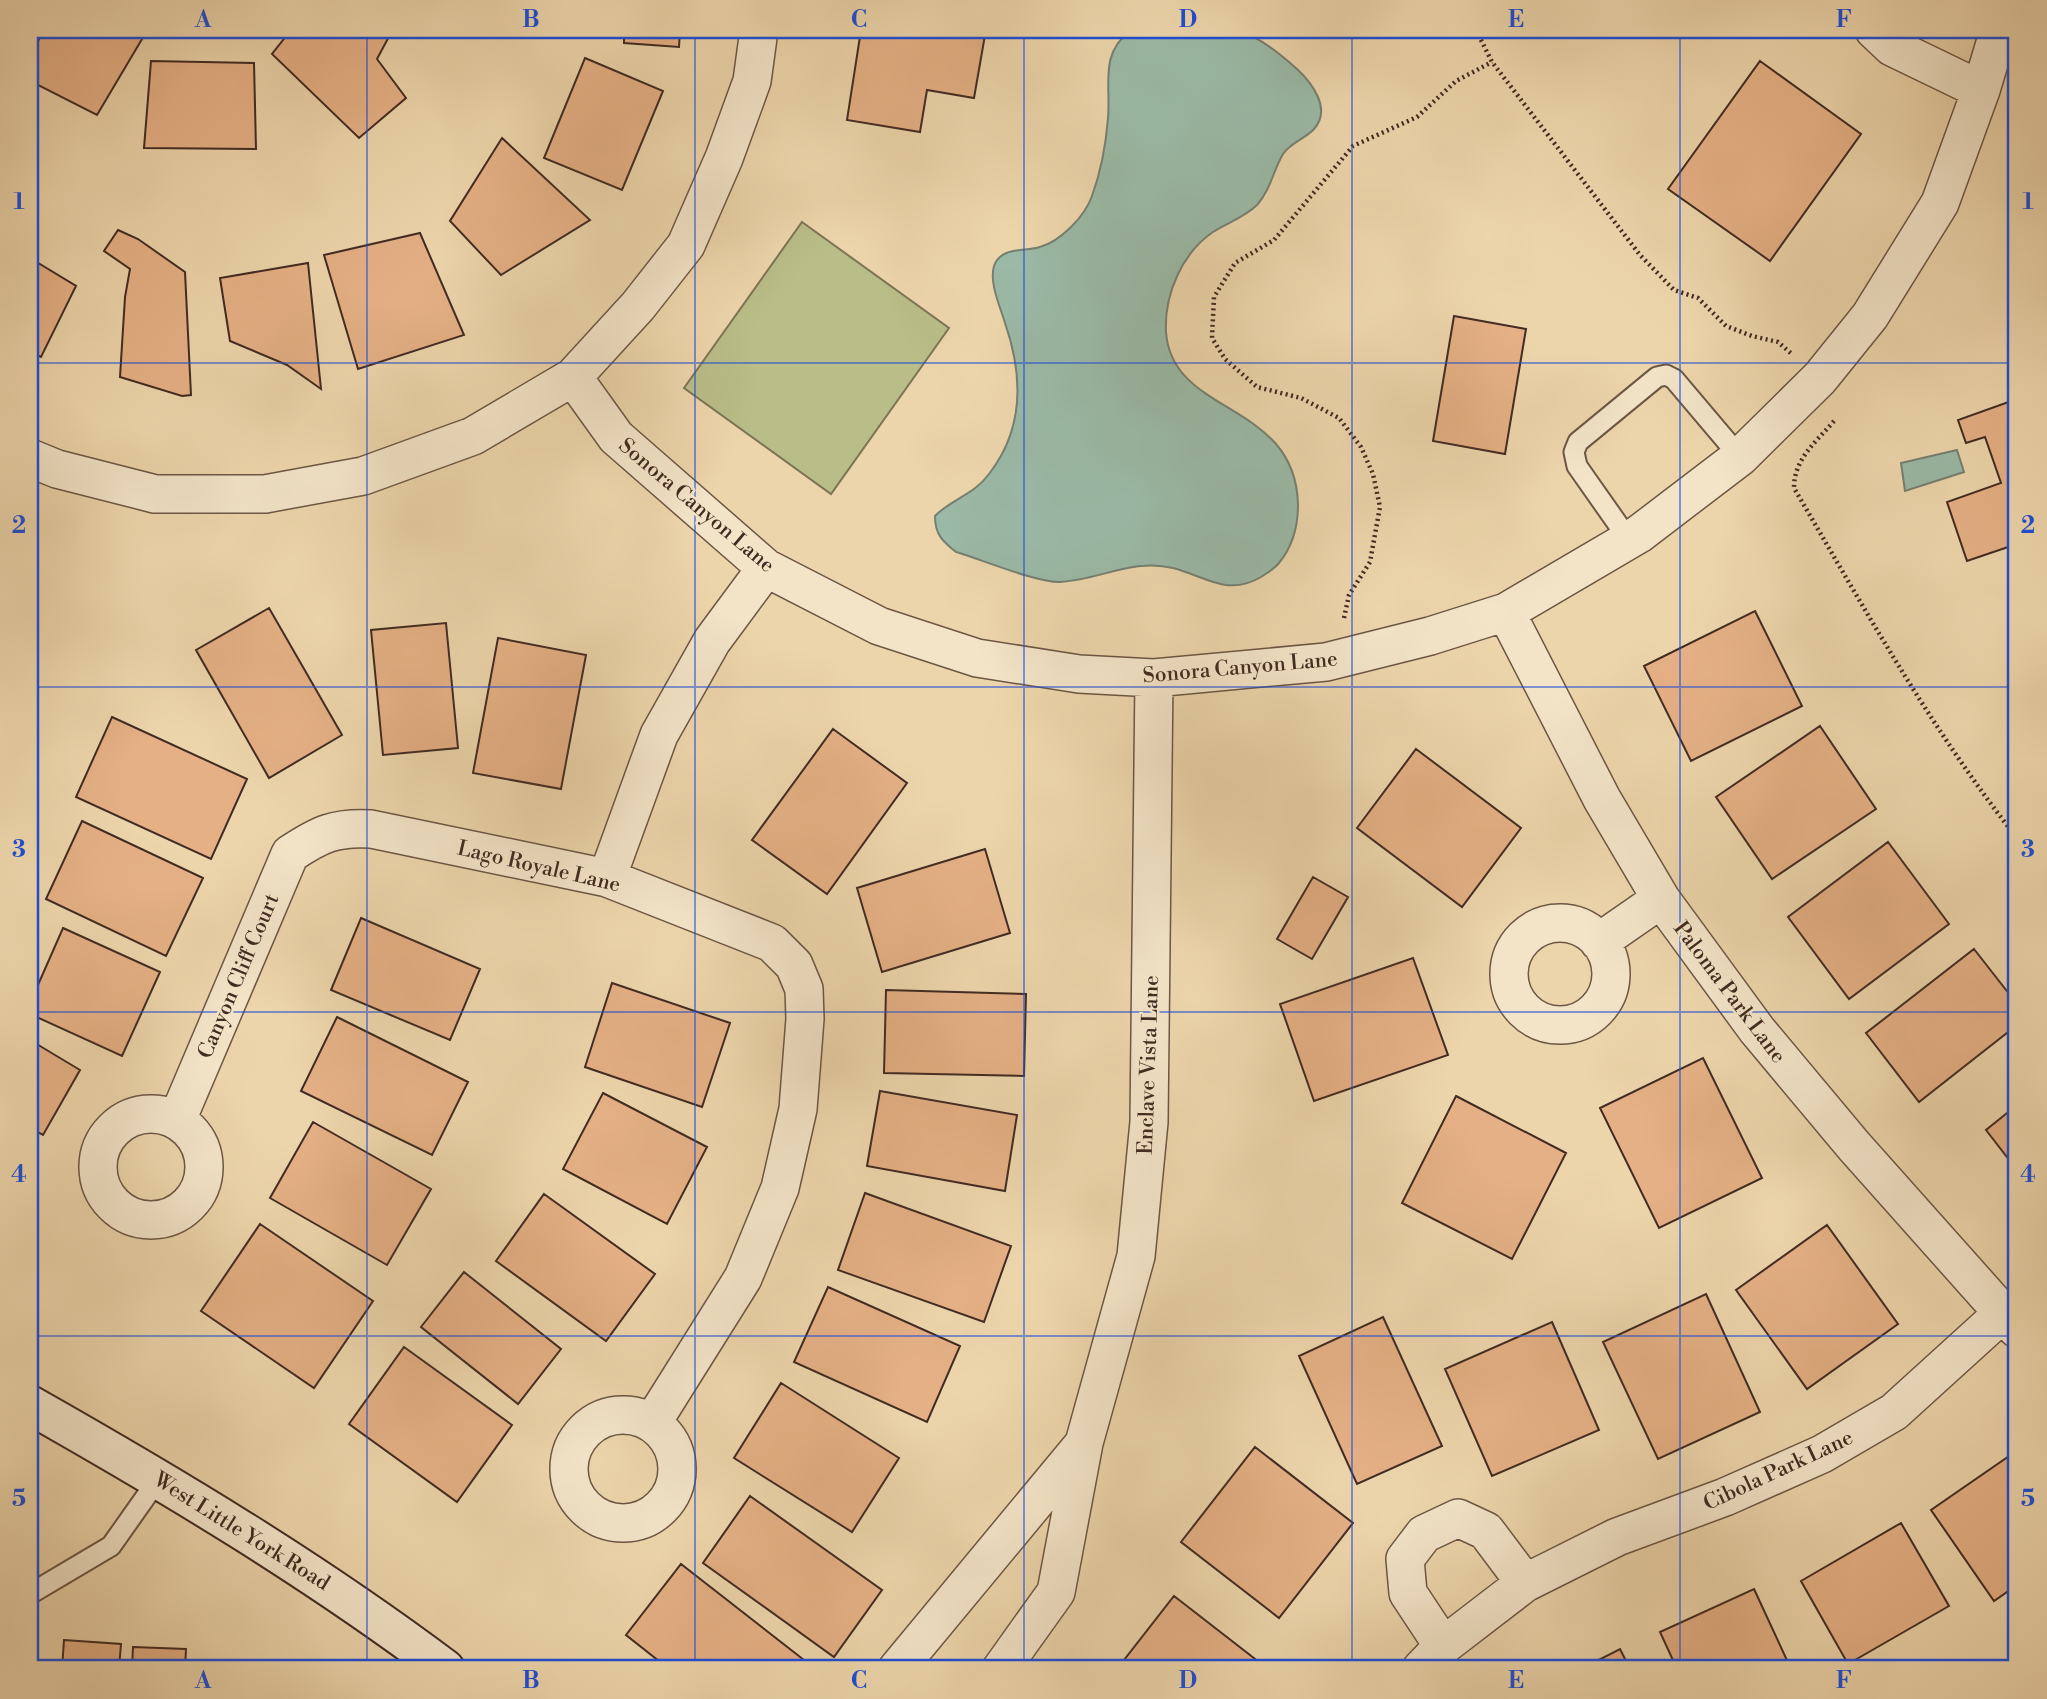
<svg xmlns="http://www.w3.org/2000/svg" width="2047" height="1699" viewBox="0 0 2047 1699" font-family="'Libre Bodoni',serif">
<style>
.green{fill:#b9bd88;stroke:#7d7455;stroke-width:2}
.water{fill:#9ab9a6;stroke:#768071;stroke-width:2}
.building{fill:#e5b085;stroke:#412b22;stroke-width:2}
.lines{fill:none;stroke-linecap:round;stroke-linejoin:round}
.service-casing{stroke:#6c5644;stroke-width:23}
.minor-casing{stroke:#6c5644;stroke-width:40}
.secondary-casing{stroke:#412b22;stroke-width:42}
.path{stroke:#412b22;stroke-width:4.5;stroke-dasharray:2 3.5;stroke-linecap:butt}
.service{stroke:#f3e4c8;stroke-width:19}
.minor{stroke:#f3e4c8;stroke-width:37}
.secondary{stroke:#f3e4c8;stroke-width:38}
.grid{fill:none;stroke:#1d4ed8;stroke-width:2;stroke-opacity:0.55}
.labels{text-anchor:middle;stroke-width:5;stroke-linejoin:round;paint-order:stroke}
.street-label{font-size:21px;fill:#412b22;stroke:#f3e4c8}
.neatline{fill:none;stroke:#1d4ed8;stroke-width:2.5}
.grid-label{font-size:23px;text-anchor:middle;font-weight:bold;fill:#1d4ed8}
</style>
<rect width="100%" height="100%" fill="#edd5ab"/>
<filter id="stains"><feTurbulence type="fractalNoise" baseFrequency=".00286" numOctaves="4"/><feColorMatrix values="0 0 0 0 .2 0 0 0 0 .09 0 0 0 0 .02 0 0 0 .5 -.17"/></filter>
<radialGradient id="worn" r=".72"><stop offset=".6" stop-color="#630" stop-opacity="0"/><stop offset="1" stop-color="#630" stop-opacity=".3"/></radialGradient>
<path class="green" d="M 802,222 L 949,328 L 831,494 L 684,388 Z"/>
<path class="water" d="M 1131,30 C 1156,30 1181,30 1206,30 C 1216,30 1230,28 1240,31 C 1261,38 1281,55 1297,69 C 1312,83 1332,109 1314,129 C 1305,139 1291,142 1283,154 C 1273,171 1271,189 1257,205 C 1245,217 1227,223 1213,232 C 1182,253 1164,295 1166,332 C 1172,417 1296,400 1298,505 C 1298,527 1293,546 1279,563 C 1274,569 1267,573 1261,577 C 1227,597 1205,576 1173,568 C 1134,558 1099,580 1060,582 C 1038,583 980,559 956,552 C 942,541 935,534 935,516 C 951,499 974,495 989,474 C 1025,428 1023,375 1005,323 C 1000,306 989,283 994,266 C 1001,246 1025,252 1040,247 C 1061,241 1085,216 1092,196 C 1101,171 1106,144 1108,118 C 1111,84 1099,54 1131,30 Z
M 1957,450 L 1964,472 L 1905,491 L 1901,463 Z"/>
<path class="building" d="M 44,30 L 127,30 L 142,39 L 97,115 L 30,81 L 30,56 Z
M 291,30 L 390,30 L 392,31 L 377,59 L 406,98 L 359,138 L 272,54 Z
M 576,30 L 680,30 L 679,47 L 624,43 L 624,38 L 576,34 Z
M 861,30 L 896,30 L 918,33 L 919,30 L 954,30 L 985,35 L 974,98 L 927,90 L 920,132 L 847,120 Z
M 1609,30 L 1640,30 L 1610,34 Z
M 585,58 L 663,91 L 622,190 L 544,158 Z
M 151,61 L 254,63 L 256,149 L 144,148 Z
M 1760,61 L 1861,134 L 1770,261 L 1668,189 Z
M 502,138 L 590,220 L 501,275 L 450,221 Z
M 118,230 L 138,239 L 185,272 L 191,395 L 182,396 L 120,377 L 125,297 L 130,269 L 104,251 Z
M 420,233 L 464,335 L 358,369 L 324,255 Z
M 30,258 L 76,286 L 41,357 L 30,352 Z
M 308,263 L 321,389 L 287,365 L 230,341 L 220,278 Z
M 1454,316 L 1526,329 L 1505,454 L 1433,441 Z
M 2017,399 L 2017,544 L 1967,561 L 1947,502 L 2001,483 L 1985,437 L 1966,443 L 1958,420 Z
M 269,608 L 342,735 L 269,778 L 196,650 Z
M 1755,611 L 1802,706 L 1691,761 L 1644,666 Z
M 446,623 L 458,748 L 383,755 L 371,630 Z
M 498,638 L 586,655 L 561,789 L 473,773 Z
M 112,717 L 247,779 L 211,859 L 76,797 Z
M 1820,726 L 1876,809 L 1772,879 L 1716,797 Z
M 833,729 L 907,783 L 827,894 L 752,840 Z
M 1416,749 L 1521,828 L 1462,907 L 1357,828 Z
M 82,821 L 203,878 L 166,956 L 46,899 Z
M 1888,842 L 1949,924 L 1849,999 L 1788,917 Z
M 985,849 L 1010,933 L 882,972 L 857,888 Z
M 1313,877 L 1348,897 L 1312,959 L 1277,939 Z
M 361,918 L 480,969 L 450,1040 L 331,990 Z
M 63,928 L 160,972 L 122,1056 L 30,1014 L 30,1003 Z
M 1974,949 L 2017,1004 L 2017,1025 L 1919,1102 L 1866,1033 Z
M 1413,958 L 1448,1055 L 1314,1101 L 1280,1004 Z
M 612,983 L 730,1023 L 702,1107 L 585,1067 Z
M 886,990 L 1026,994 L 1024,1076 L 884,1073 Z
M 337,1017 L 468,1082 L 432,1155 L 301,1091 Z
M 30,1040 L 80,1070 L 43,1135 L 30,1128 Z
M 1703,1058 L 1762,1178 L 1659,1228 L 1600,1108 Z
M 880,1091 L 1017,1115 L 1005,1191 L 867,1166 Z
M 603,1093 L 707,1147 L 667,1224 L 563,1169 Z
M 1456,1096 L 1566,1153 L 1512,1259 L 1402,1203 Z
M 2017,1105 L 2017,1170 L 1986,1130 Z
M 313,1122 L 431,1189 L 387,1265 L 270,1198 Z
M 865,1193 L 1011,1246 L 984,1322 L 838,1270 Z
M 544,1194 L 655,1274 L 606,1341 L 496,1261 Z
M 260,1224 L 373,1301 L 314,1388 L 201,1311 Z
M 1827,1225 L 1898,1324 L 1807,1389 L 1736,1290 Z
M 464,1272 L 561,1349 L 518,1404 L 421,1327 Z
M 828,1287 L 960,1346 L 927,1422 L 794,1362 Z
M 1706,1294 L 1760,1412 L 1658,1459 L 1603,1342 Z
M 1383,1317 L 1442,1446 L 1357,1484 L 1299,1356 Z
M 1552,1322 L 1599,1430 L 1492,1476 L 1445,1369 Z
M 404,1347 L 512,1425 L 457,1502 L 349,1424 Z
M 781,1383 L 899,1458 L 852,1532 L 734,1458 Z
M 1255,1447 L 1353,1523 L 1279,1618 L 1181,1542 Z
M 2015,1452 L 2017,1456 L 2017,1585 L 1994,1601 L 1931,1510 Z
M 750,1496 L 882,1590 L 834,1657 L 703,1563 Z
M 1901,1523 L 1949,1606 L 1848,1664 L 1801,1581 Z
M 681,1564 L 813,1667 L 811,1669 L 669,1669 L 626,1635 Z
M 1754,1589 L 1791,1669 L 1677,1669 L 1660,1632 Z
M 1174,1596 L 1268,1669 L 1117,1669 Z
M 64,1640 L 121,1644 L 119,1669 L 62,1669 Z
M 133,1647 L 186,1649 L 185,1669 L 132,1669 Z
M 1620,1649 L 1630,1669 L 1581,1669 Z"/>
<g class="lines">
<defs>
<path id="service" d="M 1629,540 L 1577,466 L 1574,452 L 1578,442 L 1657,377 L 1666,375 L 1674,379 L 1740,457
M 30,1594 L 111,1546 L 159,1478"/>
<path id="minor" d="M 1874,30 L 1892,47 L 1981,90
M 573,377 L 616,437 L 766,568 L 879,626 L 977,658 L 1079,674 L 1154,678 L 1326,662 L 1430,636 L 1506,612 L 1639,534 L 1740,457 L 1820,378 L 1870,316 L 1940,203 L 1981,90 L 1999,30
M 30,458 L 57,469 L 155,494 L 265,494 L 363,476 L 473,436 L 573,377 L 638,306 L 686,245 L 724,158 L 752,81 L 759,30
M 1506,612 L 1602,799 L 1661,899 L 1757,1030 L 1854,1146 L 2017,1329
M 607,878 L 659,735 L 712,641 L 766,568
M1509 974a51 51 0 1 1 102 0a51 51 0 1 1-102 0Z
M 1599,942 L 1661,899
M98 1167a53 53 0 1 1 106 0a53 53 0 1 1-106 0Z
M 177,1120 L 290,854 C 320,834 335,827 371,829 L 607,878 L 772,943 L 794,965 L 804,989 L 805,1019 L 798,1109 L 780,1188 L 743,1278 L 652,1423
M569 1469a54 54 0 1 1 108 0a54 54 0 1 1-108 0Z
M 1443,1646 L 1408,1593 L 1405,1559 L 1424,1534 L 1458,1518 L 1486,1531 L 1525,1583
M 897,1669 L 1081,1447
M 1001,1669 L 1056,1592 L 1084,1443 L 1136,1256 L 1149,1122 L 1154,678
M 1421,1669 L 1443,1646 L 1525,1583 L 1617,1537 L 1725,1497 L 1822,1454 L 1894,1412 L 2003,1313"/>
<path id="secondary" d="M 30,1405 C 173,1486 313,1570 445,1669"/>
</defs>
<use href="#service" class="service-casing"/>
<use href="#minor" class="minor-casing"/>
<use href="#secondary" class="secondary-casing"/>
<path class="path" d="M 1476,30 L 1492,62 L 1640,255 L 1674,290 L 1698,298 L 1726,326 L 1752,336 L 1778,342 L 1793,355
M 1834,421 C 1816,442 1794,459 1794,488 C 1864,608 1931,729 2017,838
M 1344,618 L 1349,595 L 1370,562 L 1380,507 L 1373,474 L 1361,447 L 1339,418 L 1301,398 L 1257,387 L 1225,359 L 1212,338 L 1214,297 L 1235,263 L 1274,240 L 1353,146 L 1417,117 L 1456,81 L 1492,62"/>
<use href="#service" class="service"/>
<use href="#minor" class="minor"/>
<use href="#secondary" class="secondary"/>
</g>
<path class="grid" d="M 367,30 L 367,1669M 695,30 L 695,1669M 1024,30 L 1024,1669M 1352,30 L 1352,1669M 1680,30 L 1680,1669M 30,363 L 2017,363M 30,687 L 2017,687M 30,1012 L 2017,1012M 30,1336 L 2017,1336"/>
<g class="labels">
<g class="street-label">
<text transform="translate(697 505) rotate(40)" y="7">Sonora Canyon Lane</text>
<text transform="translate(1240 667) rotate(-5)" y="7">Sonora Canyon Lane</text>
<text transform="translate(539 866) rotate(13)" y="7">Lago Royale Lane</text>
<text transform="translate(238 976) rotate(-67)" y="7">Canyon Cliff Court</text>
<text transform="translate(1730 992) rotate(53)" y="7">Paloma Park Lane</text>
<text transform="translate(1148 1065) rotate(-88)" y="7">Enclave Vista Lane</text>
<text transform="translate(1778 1470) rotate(-25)" y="7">Cibola Park Lane</text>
<text transform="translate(242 1531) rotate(32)" y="7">West Little York Road</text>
</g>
</g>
<rect width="2047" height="1699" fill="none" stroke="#edd5ab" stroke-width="77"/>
<rect x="38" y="38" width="1970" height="1622" class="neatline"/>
<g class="grid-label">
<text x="203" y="27">A</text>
<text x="531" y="27">B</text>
<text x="859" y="27">C</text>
<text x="1188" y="27">D</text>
<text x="1516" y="27">E</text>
<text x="1844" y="27">F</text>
<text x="19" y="209">1</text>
<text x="2028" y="209">1</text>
<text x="19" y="533">2</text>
<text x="2028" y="533">2</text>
<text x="19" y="857">3</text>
<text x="2028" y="857">3</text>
<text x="19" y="1182">4</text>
<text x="2028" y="1182">4</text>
<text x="19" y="1506">5</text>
<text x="2028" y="1506">5</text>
<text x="203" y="1688">A</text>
<text x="531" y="1688">B</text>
<text x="859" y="1688">C</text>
<text x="1188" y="1688">D</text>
<text x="1516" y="1688">E</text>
<text x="1844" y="1688">F</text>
</g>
<rect width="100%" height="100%" filter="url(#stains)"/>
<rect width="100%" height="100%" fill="url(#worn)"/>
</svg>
